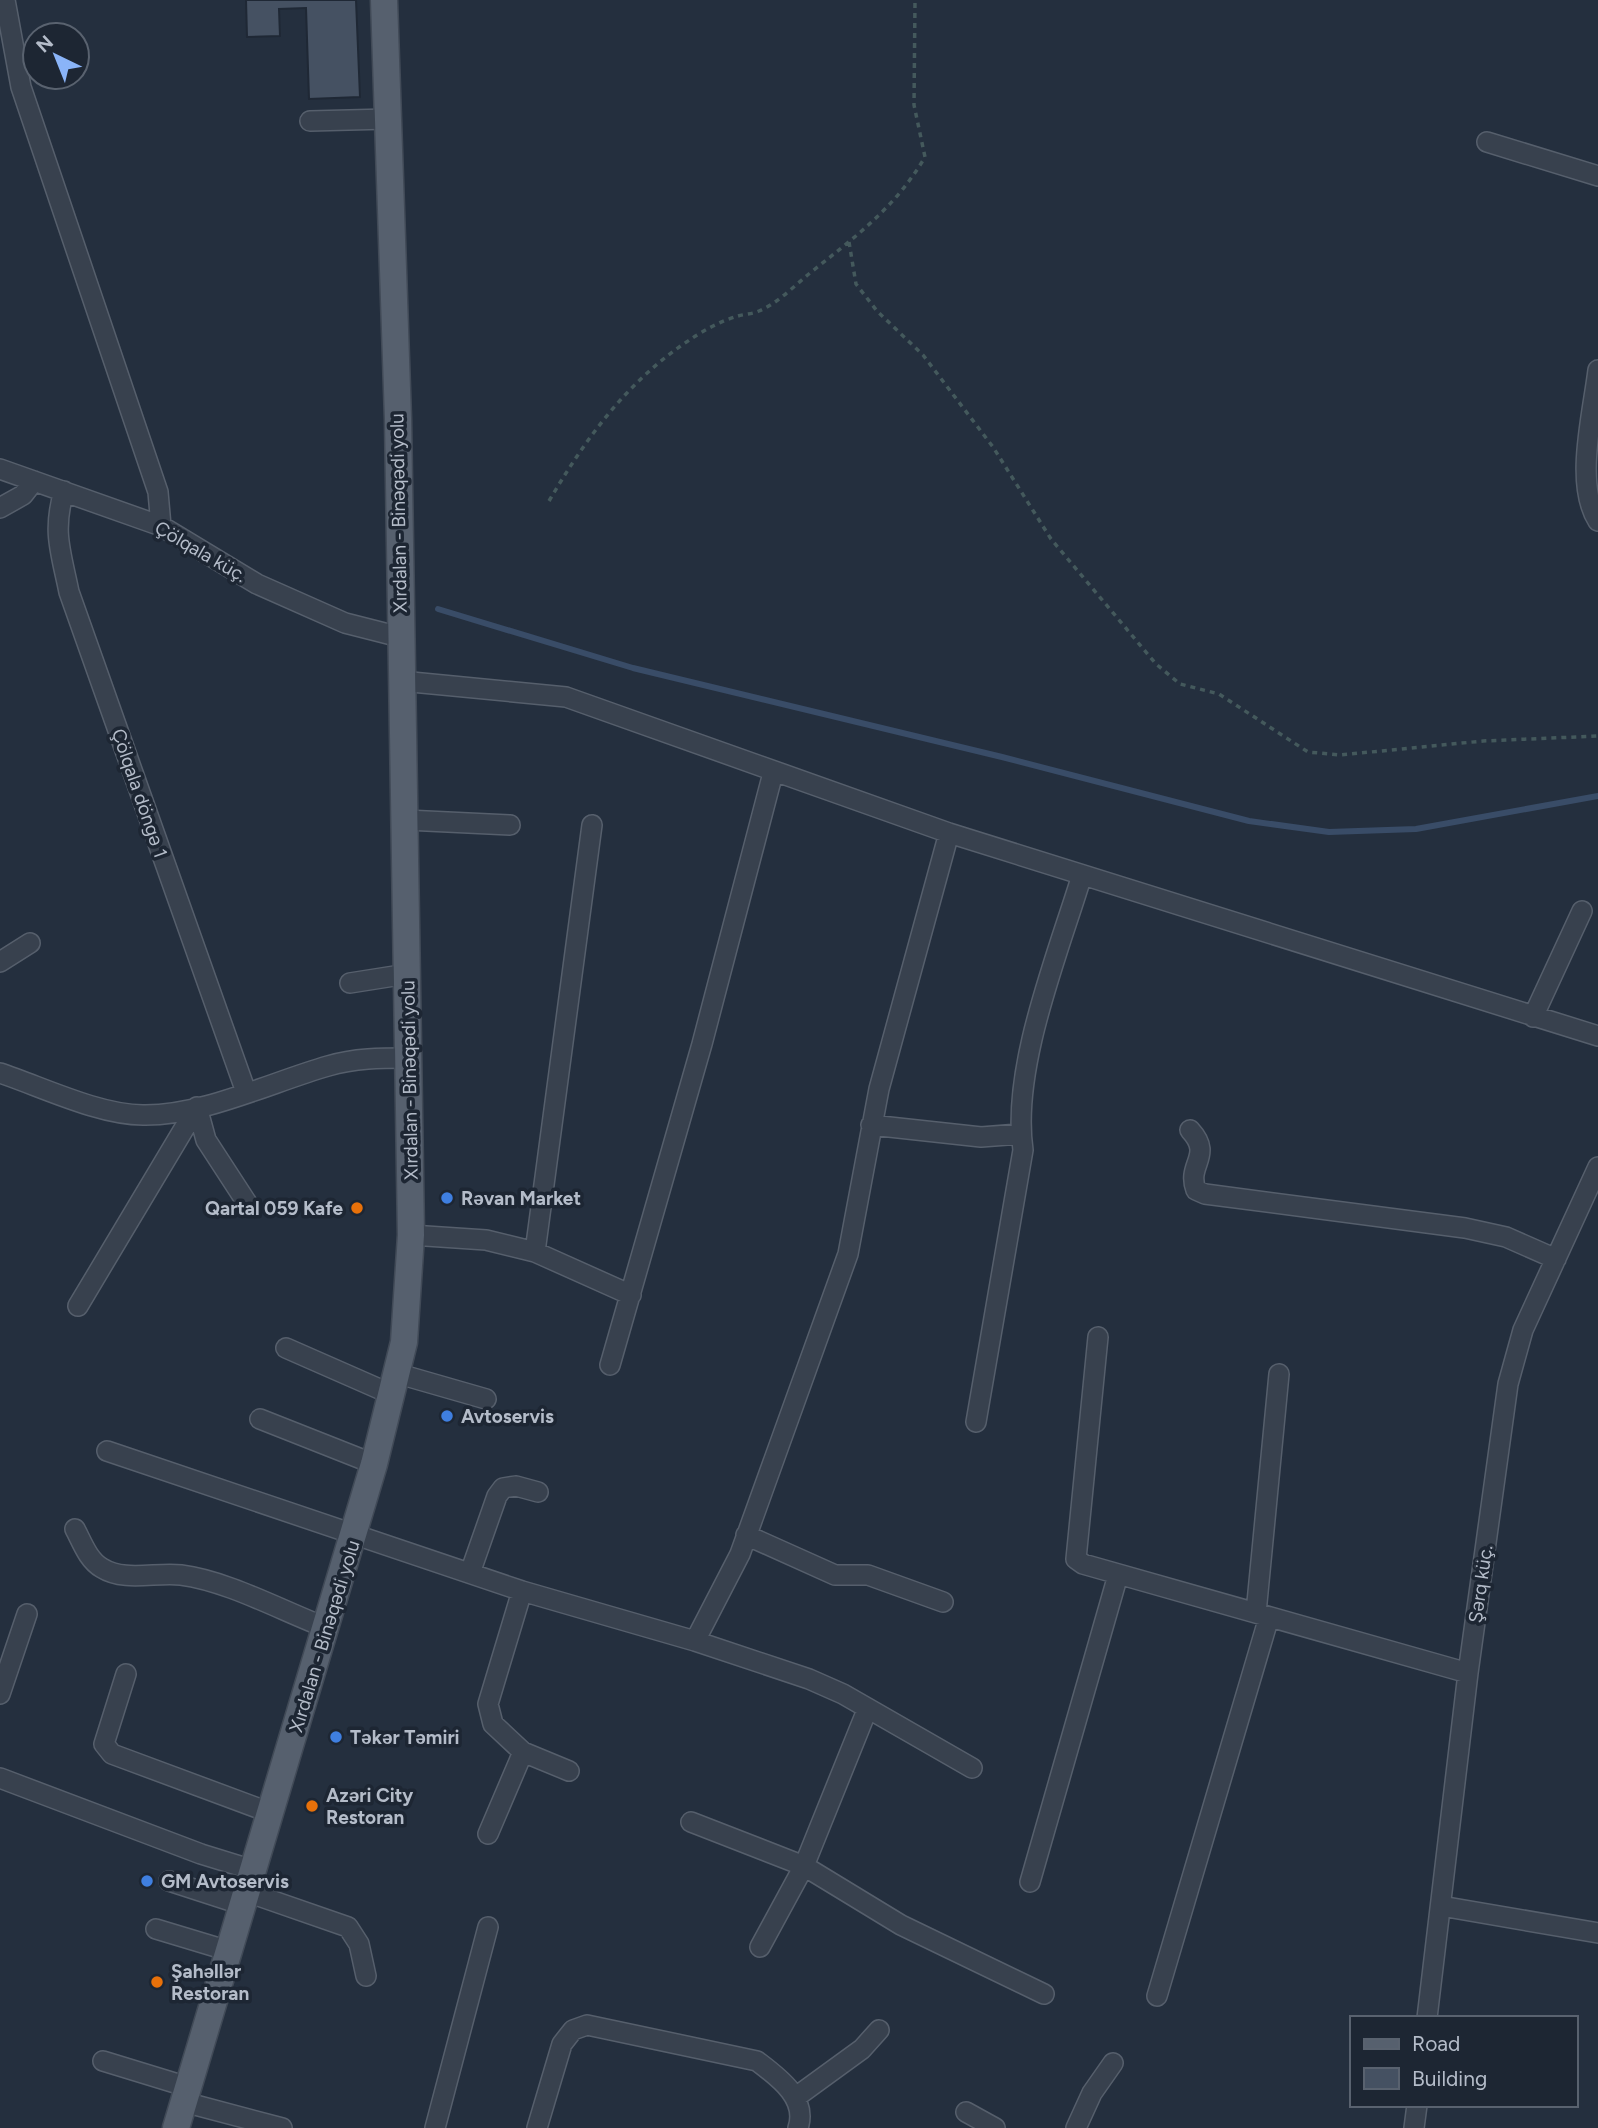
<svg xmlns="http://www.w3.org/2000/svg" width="1598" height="2128" viewBox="0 0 1598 2128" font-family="Figtree,sans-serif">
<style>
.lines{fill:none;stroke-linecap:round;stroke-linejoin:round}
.stream{stroke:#394c67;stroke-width:6}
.building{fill:#455162;stroke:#1f2835;stroke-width:2}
.minor-casing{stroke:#565f6c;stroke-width:22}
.major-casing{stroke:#414a57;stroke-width:29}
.path{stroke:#44595c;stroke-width:3.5;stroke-dasharray:5 5;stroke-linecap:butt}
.minor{stroke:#38414e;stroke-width:19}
.major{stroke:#56606e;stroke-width:26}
.shop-dot{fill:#3f7fe0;stroke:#1d2633;stroke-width:2.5}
.food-dot{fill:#e8710a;stroke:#1d2633;stroke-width:2.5}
.labels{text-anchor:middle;stroke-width:7;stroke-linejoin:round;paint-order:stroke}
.street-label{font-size:19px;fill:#b4bcc9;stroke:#1d2633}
.poi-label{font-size:19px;font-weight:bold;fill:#b4bcc9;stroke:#1d2633;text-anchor:start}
</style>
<rect width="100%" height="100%" fill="#242f3e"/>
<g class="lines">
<path class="stream" d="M 438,609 L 633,668 L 1002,757 L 1249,821 L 1329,832 L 1416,829 L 1598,796"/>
</g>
<path class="building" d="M 246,0 L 356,0 L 360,97 L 309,99 L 306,8 L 279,9 L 280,36 L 247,37 Z"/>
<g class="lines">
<defs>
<path id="minor" d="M 5,0 L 21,87 L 158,492 L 161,526
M 310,121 L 388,119
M 1487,142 L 1598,176
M 1598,370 C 1593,413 1574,484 1598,521
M 0,469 L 161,526 L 257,584 L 345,623 L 400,637
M 64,491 C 52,532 61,552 69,592 L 246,1092
M 0,508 L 23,495 L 34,481
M 401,681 L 566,697 L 949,833 L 1598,1036
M 406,820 L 510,825
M 0,962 L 30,943
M 350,983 L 407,974
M 1533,1017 L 1582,911
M 0,1073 C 42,1087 99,1115 143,1115 C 202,1116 272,1082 328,1066 C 355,1058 381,1058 408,1058
M 871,1125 L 981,1137 L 1020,1134
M 1190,1130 C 1214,1156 1186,1164 1196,1190 L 1205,1194 L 1465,1228 L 1506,1237 L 1556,1259
M 411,1235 L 486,1240 L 535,1252 L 631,1295
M 535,1252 L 592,825
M 78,1306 L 197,1107 L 206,1140 L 247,1203
M 1098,1337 L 1076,1559 L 1083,1564 L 1468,1673
M 286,1348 L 393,1395
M 610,1365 L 702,1044 L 773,773
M 399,1374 L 486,1399
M 260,1419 L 374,1464
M 976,1422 L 1023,1150 C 1011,1068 1058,954 1082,875
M 107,1451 L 522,1591 L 695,1641 L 809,1679 L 843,1694 L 972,1768
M 75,1529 C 82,1542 88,1560 102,1568 C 124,1582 156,1572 181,1575 C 228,1581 282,1611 327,1628
M 746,1535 L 835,1575 L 868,1575 L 943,1602
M 470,1573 L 497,1496 L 503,1488 L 516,1486 L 538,1492
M 1256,1613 L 1279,1374
M 695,1641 L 740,1554 L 848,1254 L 879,1089 L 949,833
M 126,1674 L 104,1744 L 112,1754 L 271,1813
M 0,1694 L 27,1614
M 523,1752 L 569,1771
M 0,1778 L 201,1854 L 253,1870
M 691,1822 L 804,1866 L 901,1925 L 1044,1994
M 488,1834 L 523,1752 L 493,1724 L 488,1704 L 522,1591
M 169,1881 L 243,1905
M 1030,1882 L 1118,1575
M 247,1892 L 348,1927 L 359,1944 L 366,1976
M 1441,1906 L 1598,1933
M 156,1929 L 229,1951
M 760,1947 L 804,1866 L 867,1710
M 1157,1996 L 1269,1617
M 1427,2018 L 1468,1673 L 1508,1384 L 1523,1330 L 1598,1167
M 103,2061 L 188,2087
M 796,2097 L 862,2049 L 879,2030
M 184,2102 L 282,2128
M 966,2112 L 995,2128
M 435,2128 L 488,1927
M 537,2128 L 562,2044 L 573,2030 L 587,2025 L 757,2061 C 778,2077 808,2098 798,2128
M 1076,2128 L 1092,2093 L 1113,2063
M 1414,2128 L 1417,2105"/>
<path id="major" d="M 176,2128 L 374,1464 L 404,1342 L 411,1235 L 398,419 L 384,0"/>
</defs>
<use href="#minor" class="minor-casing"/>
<use href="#major" class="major-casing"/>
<path class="path" d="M 849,242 L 856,284 L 877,311 L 923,355 L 993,447 L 1051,539 L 1156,664 L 1180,684 L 1219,694 L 1308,752 L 1340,755 L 1483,741 L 1598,736
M 549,501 C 586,438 628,380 691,339 C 704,330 723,320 738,316 C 745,314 753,314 759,311 C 778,303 794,286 810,273 C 855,237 895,208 925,157 L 914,105 L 915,0"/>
<use href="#minor" class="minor"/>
<use href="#major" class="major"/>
</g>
<g class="shop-dot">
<circle cx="447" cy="1198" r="7"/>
<circle cx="447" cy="1416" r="7"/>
<circle cx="336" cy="1737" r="7"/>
<circle cx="147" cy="1881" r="7"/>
</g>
<g class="food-dot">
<circle cx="357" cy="1208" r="7"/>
<circle cx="312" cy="1806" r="7"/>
<circle cx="157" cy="1982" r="7"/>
</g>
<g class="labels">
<g class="street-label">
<text transform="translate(398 513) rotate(-91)" y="7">Xırdalan - Binəqədi yolu</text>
<text transform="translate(201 551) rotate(30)" y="7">Çölqala küç.</text>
<text transform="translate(140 793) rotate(71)" y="7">Çölqala döngə 1</text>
<text transform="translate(409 1080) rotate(-91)" y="7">Xırdalan - Binəqədi yolu</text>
<text transform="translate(1480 1584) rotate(-82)" y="7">Şərq küç.</text>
<text transform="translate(324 1636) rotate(-73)" y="7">Xırdalan - Binəqədi yolu</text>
</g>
<g class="poi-label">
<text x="461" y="1205">Rəvan Market</text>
<text x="343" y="1215" text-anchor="end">Qartal 059 Kafe</text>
<text x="461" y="1423">Avtoservis</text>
<text x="350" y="1744">Təkər Təmiri</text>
<text x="326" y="1802">Azəri City<tspan x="326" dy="22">Restoran</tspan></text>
<text x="161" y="1888">GM Avtoservis</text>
<text x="171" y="1978">Şahəllər<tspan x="171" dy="22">Restoran</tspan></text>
</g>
</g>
<rect x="1350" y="2016" width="228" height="91" fill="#1d2633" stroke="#59626f" stroke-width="2"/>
<rect x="1364" y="2039" width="35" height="10" fill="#56606e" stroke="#59626f" stroke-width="2"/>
<text x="1412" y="2051" font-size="21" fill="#b4bcc9">Road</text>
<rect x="1364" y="2068" width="35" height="21" fill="#455162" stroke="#59626f" stroke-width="2"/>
<text x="1412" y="2086" font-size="21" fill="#b4bcc9">Building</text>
<g transform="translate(56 56) rotate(317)"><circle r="33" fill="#1d2633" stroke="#59626f" stroke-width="2"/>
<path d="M0-5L12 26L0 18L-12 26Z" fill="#8ab4f8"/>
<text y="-10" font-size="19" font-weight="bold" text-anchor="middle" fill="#b4bcc9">N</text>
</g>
</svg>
